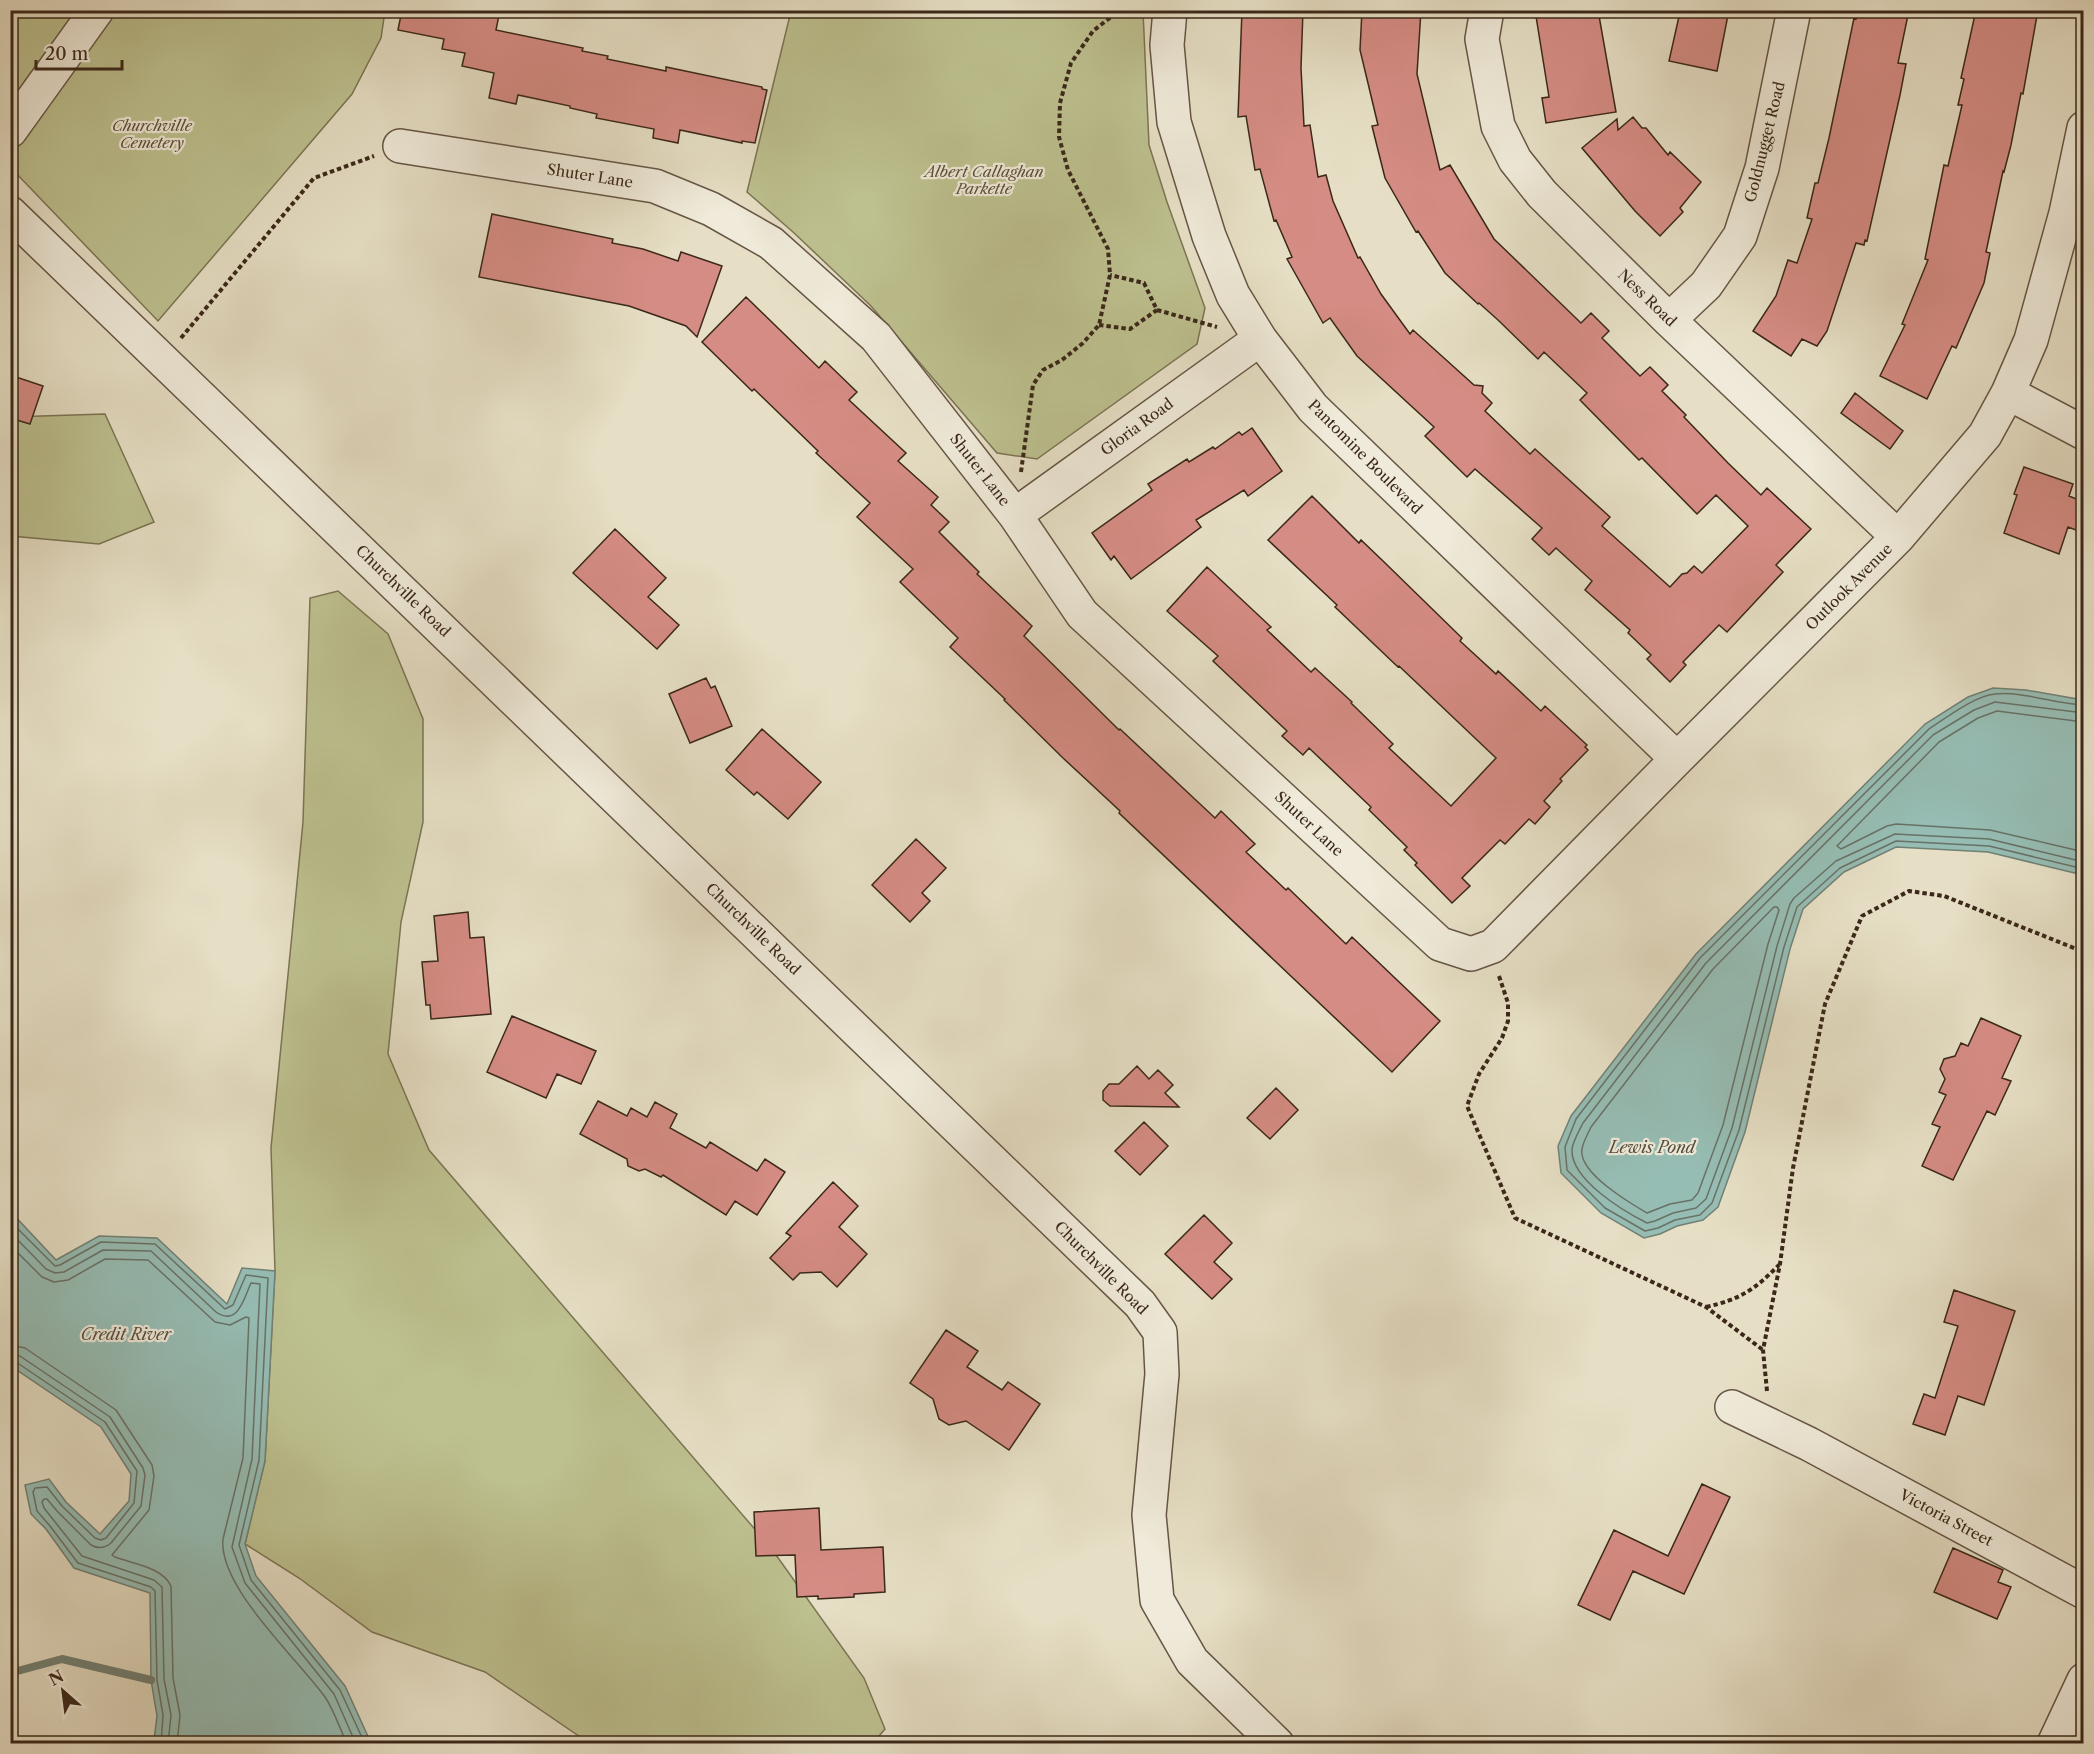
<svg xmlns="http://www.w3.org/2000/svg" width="2094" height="1754" viewBox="0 0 2094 1754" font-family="'Libre Caslon Text',serif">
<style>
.green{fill:#bdc08f;stroke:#7c7454;stroke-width:1.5}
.water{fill:#96bdb4;stroke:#728176;stroke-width:1.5}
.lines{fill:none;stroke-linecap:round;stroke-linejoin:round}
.shore{stroke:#687267;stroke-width:1.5}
.stream{stroke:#728176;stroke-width:8}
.building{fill:#d58c84;stroke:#3b281a;stroke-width:1.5}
.minor-casing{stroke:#665645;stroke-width:36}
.path{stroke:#3b281a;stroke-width:4;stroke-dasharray:4.5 3;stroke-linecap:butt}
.minor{stroke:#efead9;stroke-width:33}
.labels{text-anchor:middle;stroke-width:4.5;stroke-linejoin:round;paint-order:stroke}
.park-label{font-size:15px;font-style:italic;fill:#5c4e37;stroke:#efead9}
.street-label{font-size:15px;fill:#3b281a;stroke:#efead9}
.water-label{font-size:16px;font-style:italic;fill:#524d40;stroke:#efead9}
</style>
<rect width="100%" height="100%" fill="#e6dfc5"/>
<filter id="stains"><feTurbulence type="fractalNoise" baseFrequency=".00333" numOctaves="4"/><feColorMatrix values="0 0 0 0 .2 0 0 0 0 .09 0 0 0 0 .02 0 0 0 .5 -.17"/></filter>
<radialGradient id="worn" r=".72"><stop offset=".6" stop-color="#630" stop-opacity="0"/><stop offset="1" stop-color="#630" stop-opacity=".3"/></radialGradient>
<path class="green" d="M 11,11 L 385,11 L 381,38 L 352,94 L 158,321 L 11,168 Z
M 791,11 L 1143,11 L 1149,145 L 1167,202 L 1205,308 L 1197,344 L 1037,459 L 997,453 L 871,306 L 793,232 L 747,192 Z
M 105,414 L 154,522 L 99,544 L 11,536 L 10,417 Z
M 338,591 L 388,634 L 423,719 L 423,822 L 401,922 L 388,1054 L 429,1150 L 771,1548 L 864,1678 L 885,1729 L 873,1743 L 589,1743 L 485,1672 L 372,1632 L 299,1578 L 245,1544 L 265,1461 L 275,1271 L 271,1148 L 303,822 L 310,598 Z"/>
<path class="water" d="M 1993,688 L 2026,690 L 2083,700 L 2083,875 L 1988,852 L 1896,847 L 1844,872 L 1803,909 L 1790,949 L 1745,1132 L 1718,1207 L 1703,1220 L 1677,1226 L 1660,1234 L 1644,1238 L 1601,1213 L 1561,1173 L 1558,1146 L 1571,1116 L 1696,954 L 1925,724 L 1968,697 Z
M 11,1212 L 56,1260 L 99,1236 L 157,1238 L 227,1304 L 242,1268 L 275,1271 L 265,1461 L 245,1544 L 256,1576 L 345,1686 L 371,1743 L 156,1743 L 154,1740 L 157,1716 L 151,1680 L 150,1593 L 74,1568 L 46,1529 L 31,1514 L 25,1485 L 49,1479 L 66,1502 L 100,1534 L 129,1501 L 131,1474 L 101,1427 L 11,1366 Z"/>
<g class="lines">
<path class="shore" d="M 2084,705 C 2054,704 2024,691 1995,694 C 1974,696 1946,718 1929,729 L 1700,958 L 1576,1119 L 1565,1147 L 1567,1170 L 1605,1208 L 1645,1231 L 1658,1228 L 1675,1220 L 1700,1215 L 1712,1203 L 1739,1130 L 1784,947 L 1797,907 L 1840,868 L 1896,841 L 1989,846 L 2084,869
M 2084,713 L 1995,702 L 1974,710 L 1933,735 L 1706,963 L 1583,1123 C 1579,1131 1573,1141 1572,1149 C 1570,1179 1623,1211 1647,1223 L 1655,1221 L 1673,1213 L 1696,1208 L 1706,1199 L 1732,1128 L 1777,946 L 1790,904 L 1794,898 L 1836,861 L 1895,834 L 1989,839 L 2084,862
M 2084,722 L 1997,711 L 1978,718 L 1939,742 L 1837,846 L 1841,849 L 1887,826 L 1896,824 L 1990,830 L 2084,852
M 1774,907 L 1777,907 L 1779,910 L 1768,944 L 1723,1125 L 1698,1193 L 1692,1200 L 1670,1204 L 1647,1213 C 1630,1203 1578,1173 1582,1149 C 1583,1142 1588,1134 1591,1127 L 1713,969 Z
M 10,1221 L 55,1266 L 60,1265 L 101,1242 L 155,1244 L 225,1309 L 233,1305 L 246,1275 L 268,1278 L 259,1460 L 239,1545 L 251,1580 L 340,1690 L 365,1744
M 10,1232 L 46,1269 L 55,1273 L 64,1272 L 103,1250 L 151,1251 L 216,1312 C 238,1327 244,1298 251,1283 L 260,1284 L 252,1459 L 232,1547 L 245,1583 L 334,1694 L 356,1744
M 10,1245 L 42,1277 L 54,1282 L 68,1280 L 105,1259 L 148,1260 L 215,1322 L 230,1325 L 246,1317 L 249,1318 L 243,1458 L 223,1539 C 218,1587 298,1659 325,1697 C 334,1710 340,1729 347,1744
M 10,1345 L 25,1348 L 116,1410 L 152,1465 L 154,1476 L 149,1510 L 112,1555 L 115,1557 C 133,1564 162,1567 171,1586 L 173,1678 L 180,1715 L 177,1744
M 10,1354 L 20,1356 L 110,1417 L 143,1468 L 145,1475 L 141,1506 L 111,1543 C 105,1548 98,1549 91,1545 L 57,1511 L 47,1499 L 44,1499 L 42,1502 L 44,1508 L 82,1556 L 154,1580 L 162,1587 L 164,1679 L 171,1715 L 168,1744
M 10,1361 L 16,1362 L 105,1422 L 137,1471 L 134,1503 L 106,1538 L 101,1540 L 95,1538 L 62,1506 L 47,1487 L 35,1488 L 33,1492 L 37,1511 L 50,1526 L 78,1563 L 151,1587 L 155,1591 L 157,1680 L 163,1715 L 161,1744"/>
<path class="stream" d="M 10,1673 L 62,1659 L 151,1680"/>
</g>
<path class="building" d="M 402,10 L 500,10 L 496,30 L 583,48 L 582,51 L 608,56 L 607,59 L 666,71 L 666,67 L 762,87 L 762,89 L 767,90 L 755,143 L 742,141 L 742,143 L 680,130 L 678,143 L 653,138 L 654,129 L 596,118 L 597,114 L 570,108 L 570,106 L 518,95 L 516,104 L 489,98 L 494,73 L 462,66 L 465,53 L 442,49 L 444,39 L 398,30 Z
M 1242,10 L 1303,10 L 1301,68 L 1304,126 L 1310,125 L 1318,177 L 1326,175 L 1333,201 L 1358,258 L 1360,257 L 1381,294 L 1410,334 L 1413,330 L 1474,385 L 1483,386 L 1482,393 L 1492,403 L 1485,411 L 1530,454 L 1535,449 L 1610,517 L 1602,526 L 1670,587 L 1682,574 L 1687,573 L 1694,566 L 1702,573 L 1748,526 L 1716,495 L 1697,514 L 1642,458 L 1639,460 L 1580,400 L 1587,393 L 1544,352 L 1538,359 L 1498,320 L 1479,303 L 1478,304 L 1445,273 L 1418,231 L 1416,232 L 1385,178 L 1372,126 L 1378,125 L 1360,50 L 1362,10 L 1421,10 L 1417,74 L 1440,170 L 1450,165 L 1494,239 L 1581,323 L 1591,313 L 1609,331 L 1602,338 L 1640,376 L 1650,367 L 1668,385 L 1662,391 L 1686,415 L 1684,417 L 1728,463 L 1761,495 L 1767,488 L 1811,529 L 1776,565 L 1783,572 L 1727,632 L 1719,625 L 1683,662 L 1686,665 L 1670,682 L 1647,659 L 1651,655 L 1628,633 L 1630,630 L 1585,590 L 1592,581 L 1556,548 L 1549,555 L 1532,539 L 1542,528 L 1475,469 L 1467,477 L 1425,436 L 1434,427 L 1357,356 L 1330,318 L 1323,323 L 1287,259 L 1292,257 L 1276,220 L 1274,221 L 1260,169 L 1255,170 L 1246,116 L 1238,117 Z
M 1535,10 L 1598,10 L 1616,112 L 1546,123 L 1542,98 L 1549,97 Z
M 1699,10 L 1729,10 L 1717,71 L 1669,61 L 1680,12 L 1698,17 Z
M 1858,10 L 1889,10 L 1908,15 L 1898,63 L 1906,64 L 1900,95 L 1867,241 L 1865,240 L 1864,245 L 1856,243 L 1827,331 L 1817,346 L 1802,339 L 1791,356 L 1753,331 L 1776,296 L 1788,260 L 1797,263 L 1812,219 L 1807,218 L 1815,183 L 1818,183 L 1829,138 L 1854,18 L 1856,19 Z
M 1976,10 L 2038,10 L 2023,94 L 2021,93 L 2011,145 L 2004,172 L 2003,171 L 1986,252 L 1990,253 L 1984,283 L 1956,348 L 1952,346 L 1927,399 L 1880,376 L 1905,325 L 1902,324 L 1928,260 L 1925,259 L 1944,165 L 1948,166 L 1962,105 L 1958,105 L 1964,79 L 1961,78 Z
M 1633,117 L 1642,128 L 1646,128 L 1668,155 L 1670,152 L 1701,182 L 1680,208 L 1683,212 L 1660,236 L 1635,211 L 1582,148 L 1617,119 L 1618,130 Z
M 492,214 L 613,239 L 612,243 L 643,249 L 678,261 L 681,252 L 722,266 L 697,337 L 686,326 L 629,306 L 479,277 Z
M 746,297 L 819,368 L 825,361 L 857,392 L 849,400 L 906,453 L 898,461 L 938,497 L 931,505 L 949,522 L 939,532 L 979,572 L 977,574 L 1032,626 L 1024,636 L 1119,730 L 1120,729 L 1215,818 L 1221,811 L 1255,844 L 1246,852 L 1286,890 L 1288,888 L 1346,944 L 1352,937 L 1440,1021 L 1392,1072 L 1119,813 L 1120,811 L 1063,758 L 1004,700 L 1005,699 L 950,647 L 958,638 L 900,582 L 913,569 L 857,517 L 870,503 L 816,453 L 818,451 L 754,389 L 752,391 L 702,342 Z
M 10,375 L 43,386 L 30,424 L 10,418 Z
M 1855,393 L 1903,431 L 1890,449 L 1841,413 Z
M 1252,428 L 1282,471 L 1248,496 L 1244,490 L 1196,520 L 1201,527 L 1131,579 L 1114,556 L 1111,560 L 1092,533 L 1152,490 L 1148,484 L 1187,459 L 1189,462 L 1213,447 L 1215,449 L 1239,432 L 1242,435 Z
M 2024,467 L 2073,484 L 2069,496 L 2084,502 L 2084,533 L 2068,527 L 2059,554 L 2004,533 L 2017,495 L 2014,494 Z
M 1312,496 L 1359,543 L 1361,540 L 1382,560 L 1462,638 L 1460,641 L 1496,674 L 1498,671 L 1541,711 L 1545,706 L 1587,745 L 1585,747 L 1588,750 L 1560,779 L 1562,781 L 1544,801 L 1550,807 L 1535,824 L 1529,819 L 1505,844 L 1500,840 L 1462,878 L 1470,886 L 1452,903 L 1415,865 L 1417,863 L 1404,850 L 1407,847 L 1369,810 L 1371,807 L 1309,748 L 1303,755 L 1282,736 L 1287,731 L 1213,661 L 1218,656 L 1167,611 L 1207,567 L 1271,627 L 1267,630 L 1311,672 L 1315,668 L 1352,702 L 1351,703 L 1393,744 L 1389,748 L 1451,806 L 1496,758 L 1399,666 L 1398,667 L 1335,607 L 1337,605 L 1268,540 Z
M 615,529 L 666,578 L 648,597 L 679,625 L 657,649 L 573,573 Z
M 706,678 L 711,688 L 715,686 L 732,726 L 690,743 L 669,694 Z
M 762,729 L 821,782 L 788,819 L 757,792 L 754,795 L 726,770 Z
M 916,839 L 946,868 L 922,893 L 930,901 L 910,922 L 872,885 Z
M 468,912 L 470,938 L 484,937 L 491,1014 L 431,1019 L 430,1005 L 426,1005 L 422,962 L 438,961 L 434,916 Z
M 512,1016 L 596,1051 L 581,1084 L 557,1074 L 546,1098 L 487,1072 Z
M 1981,1018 L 2021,1036 L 2002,1078 L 2011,1081 L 1995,1115 L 1987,1111 L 1953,1180 L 1922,1166 L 1940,1127 L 1932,1124 L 1946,1095 L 1939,1092 L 1945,1079 L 1940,1069 L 1944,1059 L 1955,1056 L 1961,1043 L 1968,1046 Z
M 1137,1066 L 1149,1079 L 1158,1070 L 1173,1085 L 1165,1093 L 1179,1107 L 1110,1106 L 1103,1100 L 1103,1091 L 1109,1084 L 1119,1084 Z
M 1276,1088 L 1298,1110 L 1270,1139 L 1247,1118 Z
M 598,1101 L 627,1116 L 631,1108 L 647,1117 L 655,1102 L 677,1114 L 670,1128 L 706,1148 L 710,1142 L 757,1171 L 765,1159 L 785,1172 L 757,1215 L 735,1201 L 726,1215 L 663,1175 L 661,1177 L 645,1169 L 639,1171 L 628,1166 L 627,1159 L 580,1134 Z
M 1144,1122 L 1168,1146 L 1140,1175 L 1115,1151 Z
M 833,1182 L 858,1206 L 839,1227 L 867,1254 L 837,1287 L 821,1272 L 800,1273 L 793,1280 L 770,1258 L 791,1236 L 786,1233 Z
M 1204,1215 L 1232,1243 L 1214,1262 L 1232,1279 L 1212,1299 L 1165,1254 Z
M 1954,1290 L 2015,1311 L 1984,1405 L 1958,1396 L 1945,1435 L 1913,1424 L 1924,1394 L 1935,1398 L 1958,1326 L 1944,1322 Z
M 946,1330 L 978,1351 L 967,1367 L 1002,1390 L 1008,1382 L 1040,1404 L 1009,1450 L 966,1421 L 949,1425 L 939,1419 L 933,1399 L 910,1383 Z
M 1702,1484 L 1730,1497 L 1684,1594 L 1633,1571 L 1610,1620 L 1578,1605 L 1614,1530 L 1668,1556 Z
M 819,1508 L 821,1550 L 883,1547 L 885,1592 L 854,1594 L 854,1597 L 818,1599 L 818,1596 L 797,1597 L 795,1555 L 756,1556 L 754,1512 Z
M 1953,1548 L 2003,1570 L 1998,1582 L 2011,1587 L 1997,1619 L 1934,1592 Z"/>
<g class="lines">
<defs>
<path id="minor" d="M 1170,10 L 1167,45 L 1174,122 L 1209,236 L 1233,295 L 1260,339 L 1313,408 L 1677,759
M 1487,10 L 1482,39 L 1498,126 L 1515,160 L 1542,194 L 1669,320 L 1898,537
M 10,131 L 97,10
M 400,146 L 655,186 L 711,209 L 771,243 L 876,337 L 1015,515 L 1082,614 L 1440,944 L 1471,954 L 1493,946 L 1677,759 L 1898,537 L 1985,435 L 2008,393 L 2031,340 L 2066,213 L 2084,128
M 10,213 L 1140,1304 L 1160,1332 L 1162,1374 L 1149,1515 L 1157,1600 L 1192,1661 L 1277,1744
M 1669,320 L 1706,285 L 1740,236 L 1762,168 L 1794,10
M 2008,393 L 2084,433
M 1015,515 L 1260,339
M 1732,1407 L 1809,1444 L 2084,1592
M 2054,1744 L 2084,1680"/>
</defs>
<use href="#minor" class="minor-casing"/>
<path class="path" d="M 1157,310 L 1217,327
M 1099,325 L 1130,329 L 1157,310 L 1144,283 L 1110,275
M 181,338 L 314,178 L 374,156
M 1021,472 L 1033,385 L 1043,370 L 1062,360 L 1083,343 L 1099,325 L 1110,275 L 1108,249 L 1068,170 L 1059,137 L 1060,103 L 1071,63 L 1093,31 L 1120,10
M 1499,976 L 1508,1003 L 1508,1021 L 1502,1038 L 1479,1074 L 1467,1106 L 1515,1218 L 1706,1307 L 1763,1350
M 1706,1307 C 1741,1299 1754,1290 1779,1265
M 1767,1391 L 1763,1350 L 1780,1264 L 1793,1168 L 1825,1004 L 1862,916 L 1909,891 L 1944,896 L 2084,952"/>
<use href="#minor" class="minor"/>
</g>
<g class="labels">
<g class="park-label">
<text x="152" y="131">Churchville<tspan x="152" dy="17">Cemetery</tspan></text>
<text x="984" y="177">Albert Callaghan<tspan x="984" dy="17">Parkette</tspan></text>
</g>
<g class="street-label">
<text transform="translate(1765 142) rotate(-76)" y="5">Goldnugget Road</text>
<text transform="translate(590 176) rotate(9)" y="5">Shuter Lane</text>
<text transform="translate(1647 298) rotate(44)" y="5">Ness Road</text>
<text transform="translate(1137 427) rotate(-36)" y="5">Gloria Road</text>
<text transform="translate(1365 457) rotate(45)" y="5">Pantomine Boulevard</text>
<text transform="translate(980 470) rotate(52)" y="5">Shuter Lane</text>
<text transform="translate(1849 587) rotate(-45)" y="5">Outlook Avenue</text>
<text transform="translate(403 591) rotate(44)" y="5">Churchville Road</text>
<text transform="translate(1309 824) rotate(43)" y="5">Shuter Lane</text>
<text transform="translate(753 929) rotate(44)" y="5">Churchville Road</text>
<text transform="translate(1101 1268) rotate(45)" y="5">Churchville Road</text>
<text transform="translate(1946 1518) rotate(28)" y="5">Victoria Street</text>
</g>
<g class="water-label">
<text x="1652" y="1153">Lewis Pond</text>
<text x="126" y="1340">Credit River</text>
</g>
</g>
<rect width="2094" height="1754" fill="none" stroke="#e6dfc5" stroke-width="36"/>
<rect x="12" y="12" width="2070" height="1730" fill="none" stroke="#3b281a" stroke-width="3"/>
<rect x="18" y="18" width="2058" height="1718" fill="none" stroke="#3b281a" stroke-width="1.5"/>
<g transform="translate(63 1691) rotate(332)" stroke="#efead9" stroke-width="4.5" paint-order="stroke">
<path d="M0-4.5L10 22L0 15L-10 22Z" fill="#3b281a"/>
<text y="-9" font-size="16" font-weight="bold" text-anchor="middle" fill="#3b281a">N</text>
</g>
<path d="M36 60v9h86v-9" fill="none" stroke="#3b281a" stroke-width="3"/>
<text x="45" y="60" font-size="18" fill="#3b281a" stroke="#efead9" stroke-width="4.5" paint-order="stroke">20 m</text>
<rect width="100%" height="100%" filter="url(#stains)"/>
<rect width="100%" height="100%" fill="url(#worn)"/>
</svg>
